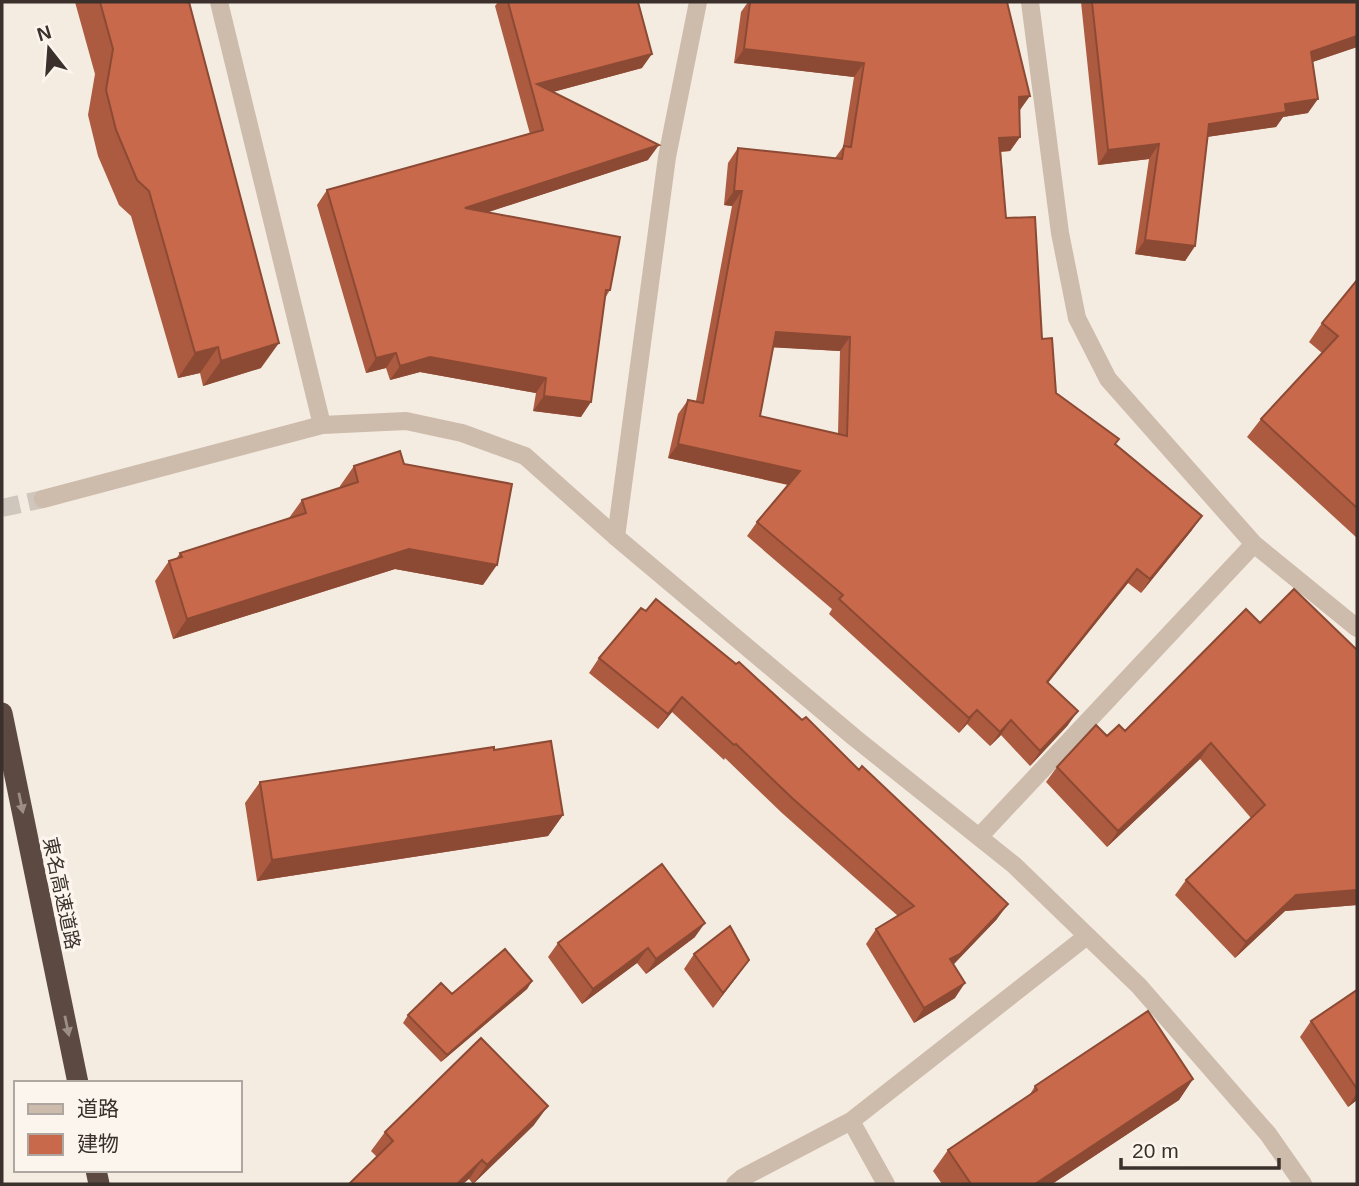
<svg xmlns="http://www.w3.org/2000/svg" width="1359" height="1186" viewBox="0 0 1359 1186" font-family="Helvetica,'Noto Sans JP',sans-serif">
<style>
.lines{fill:none;stroke-linecap:round;stroke-linejoin:round}
.tertiary-tunnel{stroke:#cfc6bd;stroke-width:18;stroke-dasharray:18 9;stroke-linecap:butt}
.minor{stroke:#cdbbac;stroke-width:18}
.tertiary{stroke:#cdbbac;stroke-width:18}
.motorway{stroke:#5c4a42;stroke-width:21}
.wall{fill:#ac5a40;fill-rule:evenodd}
.shaded-wall{fill:#8c4a34}
.building{fill:#c8694b;stroke:#8c4a34;stroke-width:2;fill-rule:evenodd}
.oneway{fill:#9c8e87}
.labels{text-anchor:middle;stroke-width:7;stroke-linejoin:round;paint-order:stroke}
.street-label{font-size:19px;fill:#3b302b;stroke:#fbf5ee}
</style>
<rect width="100%" height="100%" fill="#f4ebe1"/>
<g class="lines">
<path class="tertiary-tunnel" d="M 2,508 L 43,499"/>
<path class="minor" d="M 219,2 L 322,425
M 1030,2 L 1060,233 L 1077,318 L 1108,379 L 1254,544 L 1357,628
M 616,537 L 667,157 L 698,2
M 979,837 L 1254,544
M 735,1184 L 742,1178 L 851,1121
M 886,1184 L 851,1121 L 1087,936"/>
<path class="tertiary" d="M 43,499 L 322,425 L 406,421 L 462,433 L 525,456 L 616,537 L 855,738 L 1014,865 L 1139,986 L 1268,1134 L 1303,1184"/>
<path class="motorway" d="M 2,713 L 78,1083
M 96,1170 L 99,1184"/>
</g>
<path class="wall" d="M 75,2 L 189,2 L 261,368 L 203,386 L 200,373 L 178,378 L 131,216 L 119,205 L 98,156 L 88,115 L 95,74 Z
M 498,2 L 638,2 L 642,68 L 553,92 L 648,160 L 488,212 L 610,290 L 605,298 L 581,417 L 533,411 L 536,393 L 420,372 L 390,380 L 386,368 L 366,373 L 317,205 L 327,190 L 530,134 L 495,6 Z
M 748,2 L 1007,2 L 1020,110 L 1019,110 L 1020,137 L 1010,151 L 1001,152 L 1006,218 L 1042,339 L 1056,393 L 1115,444 L 1192,530 L 1141,593 L 1128,583 L 1048,683 L 1068,725 L 1030,766 L 1001,735 L 990,746 L 967,724 L 959,733 L 829,614 L 832,609 L 747,536 L 757,522 L 788,485 L 668,458 L 678,414 L 688,400 L 696,401 L 732,206 L 724,205 L 728,163 L 738,148 L 835,158 L 843,147 L 854,77 L 734,63 L 741,12 ZM 773,347 L 840,351 L 838,434 L 760,416 Z
M 1081,2 L 1357,2 L 1357,47 L 1312,62 L 1308,113 L 1283,117 L 1276,127 L 1207,137 L 1195,246 L 1185,261 L 1135,254 L 1149,159 L 1098,165 Z
M 1357,280 L 1357,538 L 1247,437 L 1261,419 L 1322,353 L 1309,342 L 1322,323 Z
M 404,464 L 483,585 L 395,569 L 173,639 L 155,581 L 169,561 L 176,559 L 180,553 L 289,518 L 302,500 L 340,488 L 340,486 L 354,466 Z
M 641,608 L 997,919 L 954,964 L 955,998 L 914,1023 L 866,944 L 876,929 L 898,916 L 782,813 L 725,758 L 724,760 L 672,712 L 658,729 L 589,673 L 599,658 Z
M 1260,623 L 1357,650 L 1357,905 L 1285,911 L 1235,958 L 1175,895 L 1186,880 L 1251,818 L 1200,759 L 1107,847 L 1046,782 L 1057,767 L 1107,736 L 1125,731 Z
M 494,750 L 563,815 L 548,836 L 257,881 L 245,803 L 260,782 Z
M 695,937 L 646,974 L 637,963 L 582,1004 L 548,957 L 558,943 Z
M 694,954 L 738,975 L 713,1008 L 684,969 Z
M 532,981 L 527,989 L 441,1062 L 403,1023 L 408,1015 L 452,994 Z
M 1357,990 L 1357,1100 L 1348,1107 L 1300,1037 L 1311,1021 Z
M 1193,1079 L 1179,1100 L 1052,1184 L 942,1184 L 933,1171 L 948,1150 L 1029,1096 L 1035,1086 Z
M 534,1125 L 473,1184 L 469,1179 L 377,1157 L 371,1151 L 385,1132 Z"/>
<path class="shaded-wall" d="M 1357,36 L 1357,47 L 1301,66 L 1311,52 Z
M 744,49 L 864,63 L 854,77 L 734,63 Z
M 652,54 L 642,68 L 534,97 L 537,84 Z
M 1030,96 L 1020,110 L 1009,111 L 1019,97 Z
M 1318,99 L 1308,113 L 1283,117 L 1276,127 L 1199,138 L 1209,124 L 1285,104 Z
M 1020,137 L 1010,151 L 989,152 L 999,138 Z
M 1159,144 L 1149,159 L 1098,165 L 1108,150 Z
M 659,145 L 648,160 L 455,223 L 465,208 Z
M 734,191 L 742,191 L 732,206 L 724,205 Z
M 1145,240 L 1195,246 L 1185,261 L 1135,254 Z
M 776,332 L 850,337 L 840,351 L 766,347 Z
M 279,343 L 261,368 L 203,386 L 221,361 Z
M 218,347 L 200,373 L 178,378 L 195,353 Z
M 396,353 L 386,368 L 366,373 L 376,358 Z
M 430,357 L 546,378 L 536,393 L 420,372 L 390,380 L 400,366 Z
M 544,396 L 591,402 L 581,417 L 533,411 Z
M 678,444 L 800,471 L 790,485 L 668,458 Z
M 1202,516 L 1192,530 L 1141,593 L 1150,579 Z
M 409,549 L 497,565 L 483,585 L 395,569 L 173,639 L 187,619 Z
M 1137,569 L 1128,583 L 1037,696 L 1047,682 Z
M 682,697 L 672,712 L 658,729 L 668,714 Z
M 977,710 L 967,724 L 959,733 L 969,718 Z
M 1078,711 L 1068,725 L 1030,766 L 1040,751 Z
M 1011,720 L 1001,735 L 990,746 L 1000,732 Z
M 1211,743 L 1200,759 L 1107,847 L 1118,831 Z
M 563,815 L 548,836 L 257,881 L 272,860 Z
M 1357,890 L 1357,905 L 1285,911 L 1235,958 L 1246,942 L 1296,895 Z
M 1008,904 L 997,919 L 949,969 L 950,959 Z
M 705,923 L 695,937 L 646,974 L 656,959 Z
M 648,948 L 637,963 L 582,1004 L 593,989 Z
M 749,960 L 738,975 L 713,1008 L 723,993 Z
M 532,981 L 527,989 L 441,1062 L 447,1055 Z
M 965,983 L 955,998 L 914,1023 L 924,1008 Z
M 1193,1079 L 1179,1100 L 1052,1184 L 1035,1184 Z
M 1357,1093 L 1357,1100 L 1348,1107 Z
M 548,1106 L 534,1125 L 473,1184 L 487,1165 Z
M 482,1160 L 469,1179 L 463,1184 L 457,1184 Z"/>
<path class="building" d="M 100,2 L 189,2 L 279,343 L 221,361 L 218,347 L 195,353 L 149,191 L 137,180 L 116,130 L 106,90 L 113,49 Z
M 508,2 L 638,2 L 652,54 L 537,84 L 659,145 L 465,208 L 620,237 L 610,290 L 606,290 L 591,402 L 544,396 L 546,378 L 430,357 L 400,366 L 396,353 L 376,358 L 327,190 L 543,130 Z
M 750,2 L 1007,2 L 1030,96 L 1019,97 L 1020,137 L 999,138 L 1006,218 L 1035,217 L 1042,339 L 1052,338 L 1056,393 L 1119,439 L 1115,444 L 1202,516 L 1150,579 L 1137,569 L 1047,682 L 1078,711 L 1040,751 L 1011,720 L 1000,732 L 977,710 L 969,718 L 839,599 L 843,595 L 757,522 L 800,471 L 678,444 L 688,400 L 703,403 L 742,191 L 734,191 L 738,148 L 842,159 L 844,146 L 851,147 L 864,63 L 744,49 ZM 776,332 L 850,337 L 847,436 L 760,416 Z
M 1092,2 L 1357,2 L 1357,36 L 1311,52 L 1318,99 L 1285,104 L 1286,112 L 1209,124 L 1195,246 L 1145,240 L 1159,144 L 1108,150 Z
M 1357,280 L 1357,508 L 1261,419 L 1338,336 L 1322,323 Z
M 400,451 L 404,464 L 512,484 L 497,565 L 409,549 L 187,619 L 169,561 L 182,557 L 180,553 L 306,513 L 302,500 L 358,482 L 354,466 Z
M 1294,589 L 1357,650 L 1357,890 L 1296,895 L 1246,942 L 1186,880 L 1265,805 L 1211,743 L 1118,831 L 1057,767 L 1096,725 L 1107,736 L 1119,725 L 1125,731 L 1246,609 L 1260,623 Z
M 656,599 L 736,664 L 739,662 L 802,720 L 806,717 L 859,770 L 862,766 L 1008,904 L 960,954 L 950,959 L 965,983 L 924,1008 L 876,929 L 914,906 L 792,798 L 736,744 L 734,745 L 682,697 L 668,714 L 599,658 L 641,608 L 646,611 Z
M 551,741 L 563,815 L 272,860 L 260,782 L 494,747 L 494,750 Z
M 662,864 L 705,923 L 656,959 L 648,948 L 593,989 L 558,943 Z
M 730,926 L 749,960 L 723,993 L 694,954 Z
M 505,949 L 532,981 L 447,1055 L 408,1015 L 441,983 L 452,994 Z
M 1357,990 L 1357,1089 L 1311,1021 Z
M 1148,1011 L 1193,1079 L 1035,1184 L 971,1184 L 948,1150 L 1037,1090 L 1035,1086 Z
M 481,1038 L 548,1106 L 487,1165 L 482,1160 L 457,1184 L 349,1184 L 393,1141 L 385,1132 Z"/>
<defs><path id="oneway-solid" d="M-6-.8H1V-3.2L6.5 0L1 3.2V.8H-6Z" transform="scale(1.75)"/></defs>
<g class="oneway">
<use href="#oneway-solid" transform="translate(21 803) rotate(78)"/>
<use href="#oneway-solid" transform="translate(67 1026) rotate(78)"/>
</g>
<g class="labels">
<g class="street-label">
<text transform="translate(62 893) rotate(78)" y="7">東名高速道路</text>
</g>
</g>
<rect width="1359" height="1186" fill="none" stroke="#3b302b" stroke-width="7"/>
<rect x="14" y="1081" width="228" height="91" fill="#fbf5ee" stroke="#aea6a0" stroke-width="2"/>
<rect x="28" y="1104" width="35" height="10" fill="#cdbbac" stroke="#aea6a0" stroke-width="2"/>
<text x="77" y="1116" font-size="21" fill="#3b302b">道路</text>
<rect x="28" y="1134" width="35" height="21" fill="#c8694b" stroke="#aea6a0" stroke-width="2"/>
<text x="77" y="1151" font-size="21" fill="#3b302b">建物</text>
<g transform="translate(49 49) rotate(343)" stroke="#fbf5ee" stroke-width="5" paint-order="stroke">
<path d="M0-5L12 26L0 18L-12 26Z" fill="#3b302b"/>
<text y="-10" font-size="19" font-weight="bold" text-anchor="middle" fill="#3b302b">N</text>
</g>
<path d="M1121 1158v10h158v-10" fill="none" stroke="#3b302b" stroke-width="3.5"/>
<text x="1132" y="1158" font-size="21" fill="#3b302b" stroke="#fbf5ee" stroke-width="5" paint-order="stroke">20 m</text>
</svg>
